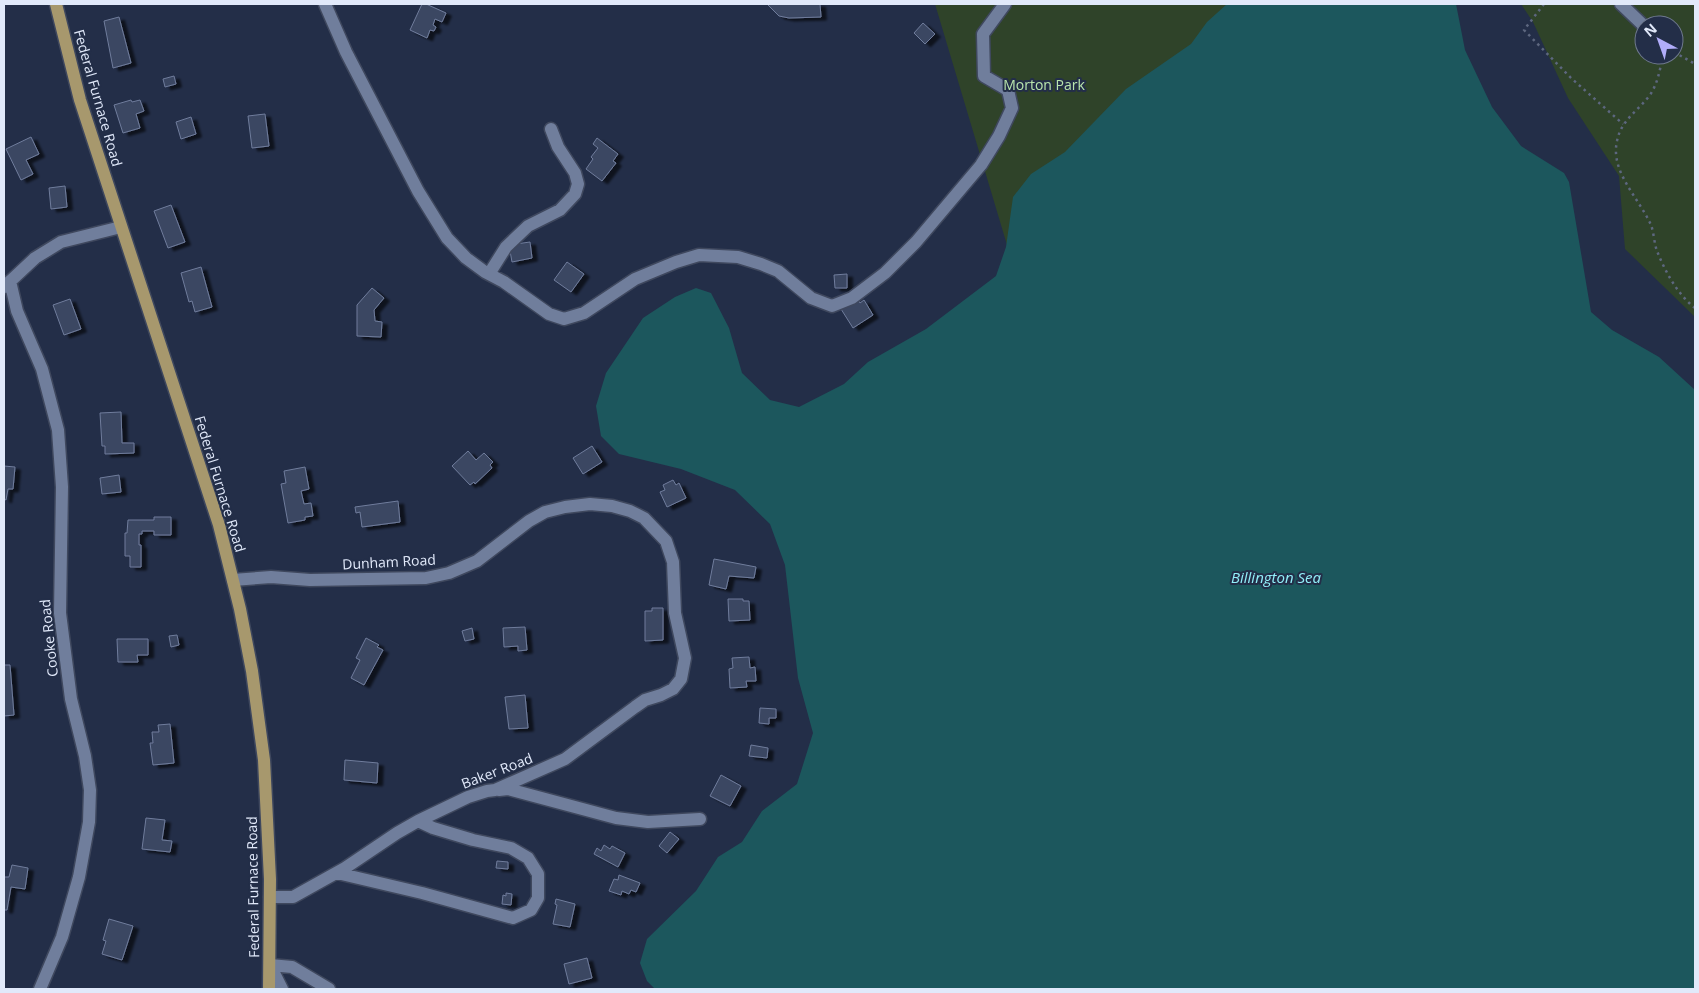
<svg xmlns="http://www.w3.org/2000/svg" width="1699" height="993" viewBox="0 0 1699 993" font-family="'Open Sans',sans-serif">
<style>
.green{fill:#2f4329;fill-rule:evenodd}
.water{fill:#1c575d}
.building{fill:#3a4662;stroke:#707d9c;filter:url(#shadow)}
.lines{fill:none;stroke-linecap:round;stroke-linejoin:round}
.minor-casing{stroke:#3f485e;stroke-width:15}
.major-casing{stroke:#3f485e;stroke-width:15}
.path{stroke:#5d677f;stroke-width:2.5;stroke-dasharray:2.5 4;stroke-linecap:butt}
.minor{stroke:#707e9c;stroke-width:12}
.major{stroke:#a7986d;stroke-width:12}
.labels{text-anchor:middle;stroke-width:4;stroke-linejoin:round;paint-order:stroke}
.park-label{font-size:14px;fill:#b9e5ac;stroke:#232e48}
.street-label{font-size:14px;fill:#e1e9fa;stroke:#232e48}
.water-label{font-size:15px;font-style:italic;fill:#91eff9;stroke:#232e48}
</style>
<defs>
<filter id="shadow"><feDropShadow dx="5.5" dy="3" stdDeviation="1" flood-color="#0009"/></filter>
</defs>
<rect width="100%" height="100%" fill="#232e48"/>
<path class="green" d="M 935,4 L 1270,4 L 1013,265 Z
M 1521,4 L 1695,4 L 1695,317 L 1625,249 L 1619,176 L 1568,98 L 1533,22 ZM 1644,25 L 1674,25 L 1674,55 L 1644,55 Z"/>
<path class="water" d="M 1227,4 L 1456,4 L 1465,50 L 1492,107 L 1521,146 L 1564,173 L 1569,182 L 1591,312 L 1612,330 L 1659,357 L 1695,390 L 1695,989 L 655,989 L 647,981 L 640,963 L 647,939 L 696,891 L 718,857 L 742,842 L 762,811 L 797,784 L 813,733 L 798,678 L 785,565 L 770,524 L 735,490 L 681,469 L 619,454 L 601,436 L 596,406 L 606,373 L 643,318 L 675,297 L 696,288 L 711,293 L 729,328 L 742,373 L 770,400 L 799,407 L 844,384 L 868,362 L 926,329 L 996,276 L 1006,247 L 1013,197 L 1031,174 L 1065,152 L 1126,89 L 1191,44 L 1207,22 Z"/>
<path class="building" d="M 422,4 L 426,4 L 446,13 L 442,22 L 435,19 L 433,25 L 436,27 L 434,31 L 430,30 L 427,38 L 410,30 Z
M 767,4 L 820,4 L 821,17 L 789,18 L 779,16 Z
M 119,17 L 131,63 L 113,68 L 104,21 Z
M 923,23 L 935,34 L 925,44 L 914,33 Z
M 174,76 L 176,84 L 165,87 L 163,79 Z
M 131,100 L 132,102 L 140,100 L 144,111 L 136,114 L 140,128 L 123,133 L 114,105 Z
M 265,114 L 269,146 L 252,148 L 248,116 Z
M 191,117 L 196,134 L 181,139 L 176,122 Z
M 31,137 L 39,154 L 26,160 L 33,174 L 21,180 L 6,149 Z
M 597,138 L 618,154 L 613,161 L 616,163 L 602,181 L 586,169 L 593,159 L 591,157 L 598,148 L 593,144 Z
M 65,186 L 67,207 L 51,209 L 49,188 Z
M 171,205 L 185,242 L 168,248 L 154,211 Z
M 530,242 L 532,258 L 512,262 L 509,245 Z
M 567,262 L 584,274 L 571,292 L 554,280 Z
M 201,267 L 212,307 L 195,312 L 192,301 L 189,302 L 181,273 Z
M 847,274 L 847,288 L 835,288 L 834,275 Z
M 372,288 L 384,298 L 374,310 L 375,321 L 382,322 L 381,337 L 357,336 L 357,305 Z
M 70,299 L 81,329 L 64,335 L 53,305 Z
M 864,300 L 873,315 L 853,328 L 841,309 L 851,303 L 852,305 L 859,301 L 860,303 Z
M 121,412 L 122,443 L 134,443 L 134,453 L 105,454 L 105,446 L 102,446 L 100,413 Z
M 592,446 L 602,462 L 583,474 L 573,458 Z
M 468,451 L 476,460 L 484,453 L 493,462 L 490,465 L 492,468 L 475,484 L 474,482 L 470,485 L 452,466 Z
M 4,466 L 15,467 L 13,489 L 8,489 L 6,500 L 4,499 Z
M 305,467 L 309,489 L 301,491 L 304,504 L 311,503 L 313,516 L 305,517 L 305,520 L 288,523 L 281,484 L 286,483 L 284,471 Z
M 119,475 L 121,492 L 102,494 L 100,478 Z
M 673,480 L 676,485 L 679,483 L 686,498 L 667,507 L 660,492 L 665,490 L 663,485 Z
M 398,501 L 400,522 L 362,527 L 360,512 L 356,513 L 355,507 Z
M 154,517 L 171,517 L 171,535 L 154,535 L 154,531 L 142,531 L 142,534 L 139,534 L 139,545 L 141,545 L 141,567 L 130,567 L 130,556 L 125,556 L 125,533 L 127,533 L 128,520 L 154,520 Z
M 714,559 L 756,567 L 754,578 L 729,576 L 726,589 L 709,585 Z
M 728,599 L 743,599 L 743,601 L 749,601 L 750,620 L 729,621 Z
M 652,608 L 663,608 L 663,640 L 645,641 L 645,611 L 652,611 Z
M 525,627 L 527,650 L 518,651 L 518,646 L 504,647 L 503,628 Z
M 472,628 L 474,639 L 465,641 L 462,631 Z
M 177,635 L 179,645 L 171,647 L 169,636 Z
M 366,638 L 379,645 L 377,647 L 383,650 L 364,685 L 351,678 L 360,660 L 356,658 Z
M 117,639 L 148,639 L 148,655 L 137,655 L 138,662 L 118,662 Z
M 749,657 L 750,668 L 755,667 L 756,681 L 746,681 L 747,687 L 730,688 L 729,669 L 733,668 L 732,658 Z
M 4,665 L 10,665 L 14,715 L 4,716 Z
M 525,695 L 528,728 L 509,729 L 505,697 Z
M 760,708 L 776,709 L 776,718 L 769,718 L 769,724 L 759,723 Z
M 170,724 L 174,763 L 153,765 L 150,743 L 153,743 L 152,732 L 159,732 L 158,725 Z
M 751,745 L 768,748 L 767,758 L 749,756 Z
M 345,760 L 378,763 L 377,783 L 344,780 Z
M 721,775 L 741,786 L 730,806 L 710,796 Z
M 146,818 L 165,820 L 162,840 L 172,841 L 170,852 L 142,849 Z
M 670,832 L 679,839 L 667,853 L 659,846 Z
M 604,845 L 610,849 L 612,846 L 625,853 L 618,867 L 594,854 L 597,848 L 601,851 Z
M 497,861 L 508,862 L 508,869 L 496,868 Z
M 12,865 L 28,868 L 25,889 L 11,887 L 7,910 L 4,910 L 4,877 L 9,877 Z
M 619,875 L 640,883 L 636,892 L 631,890 L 629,894 L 622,891 L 621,895 L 609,891 L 614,879 L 618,880 Z
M 506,893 L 512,894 L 511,905 L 502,904 L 503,895 L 506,896 Z
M 556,899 L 575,904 L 570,927 L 553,924 L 557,905 L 555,904 Z
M 109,919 L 133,926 L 122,960 L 102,954 L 106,941 L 103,940 Z
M 587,958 L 592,978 L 569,984 L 564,964 Z"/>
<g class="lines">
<defs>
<path id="minor" d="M 325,4 L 346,52 L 418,191 L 447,238 L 466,258 L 485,272 L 504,282 L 549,314 L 564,319 L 584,313 L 635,279 L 676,262 L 699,255 L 738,257 L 761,264 L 778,271 L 811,298 L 832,306 L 852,298 L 885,273 L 916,242 L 981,165 L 999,136 L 1012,108 L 1008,90 L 984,76 L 983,34 L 1005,4
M 1621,4 L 1644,26
M 489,274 L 506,247 L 528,226 L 560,210 L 575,194 L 578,184 L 575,173 L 558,147 L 551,129
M 10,281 L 17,311 L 42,369 L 58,430 L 62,487 L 60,613 L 71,699 L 85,756 L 90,790 L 89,822 L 79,877 L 62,937 L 40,989
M 4,287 L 35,258 L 61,242 L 121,227
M 233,580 L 271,577 L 310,580 L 426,578 L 449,573 L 477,561 L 529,521 L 545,512 L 565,507 L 590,504 L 612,506 L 630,511 L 644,518 L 666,541 L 673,562 L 675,613 L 685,658 L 681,679 L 673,689 L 661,695 L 645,700 L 635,707 L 565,759 L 495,790 L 487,791 L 468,797 L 418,821 L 397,833 L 345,868 L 293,897 L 270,897
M 499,790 L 508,789 L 616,818 L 648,822 L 700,819
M 337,873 L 422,893 L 513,918 L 531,910 L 538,898 L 538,874 L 528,858 L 511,848 L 473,840 L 433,828 L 418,821
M 270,965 L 292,967 L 329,989
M 270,965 L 282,989"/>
<path id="major" d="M 56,4 L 80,100 L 219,525 L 240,609 L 252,671 L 264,760 L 270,879 L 269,989"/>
</defs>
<use href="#minor" class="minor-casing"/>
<use href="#major" class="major-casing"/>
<path class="path" d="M 1544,4 L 1524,30 L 1571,78 L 1623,124
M 1674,52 L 1695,64
M 1663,55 C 1660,69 1658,83 1650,95 C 1638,111 1621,120 1617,141 C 1610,172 1639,198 1651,225 C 1654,233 1654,243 1657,251 C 1665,271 1677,294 1695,308"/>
<use href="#minor" class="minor"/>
<use href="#major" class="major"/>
</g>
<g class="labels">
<g class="park-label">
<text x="1044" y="90">Morton Park</text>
</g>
<g class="street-label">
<text transform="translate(98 98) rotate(74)" y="5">Federal Furnace Road</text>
<text transform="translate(220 484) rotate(73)" y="5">Federal Furnace Road</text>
<text transform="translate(389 562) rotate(-3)" y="5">Dunham Road</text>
<text transform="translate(49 638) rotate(-96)" y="5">Cooke Road</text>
<text transform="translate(497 771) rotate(-21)" y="5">Baker Road</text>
<text transform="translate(253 887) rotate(-91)" y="5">Federal Furnace Road</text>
</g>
<g class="water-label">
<text x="1276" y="583">Billington Sea</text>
</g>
</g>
<rect width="1699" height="993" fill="none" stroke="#e1e9fa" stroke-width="10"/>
<g transform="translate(1659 40) rotate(319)"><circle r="24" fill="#232e48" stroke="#6f798f"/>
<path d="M0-4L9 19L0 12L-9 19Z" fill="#b1adfa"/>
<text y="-8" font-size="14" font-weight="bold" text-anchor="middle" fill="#e1e9fa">N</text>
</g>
</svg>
